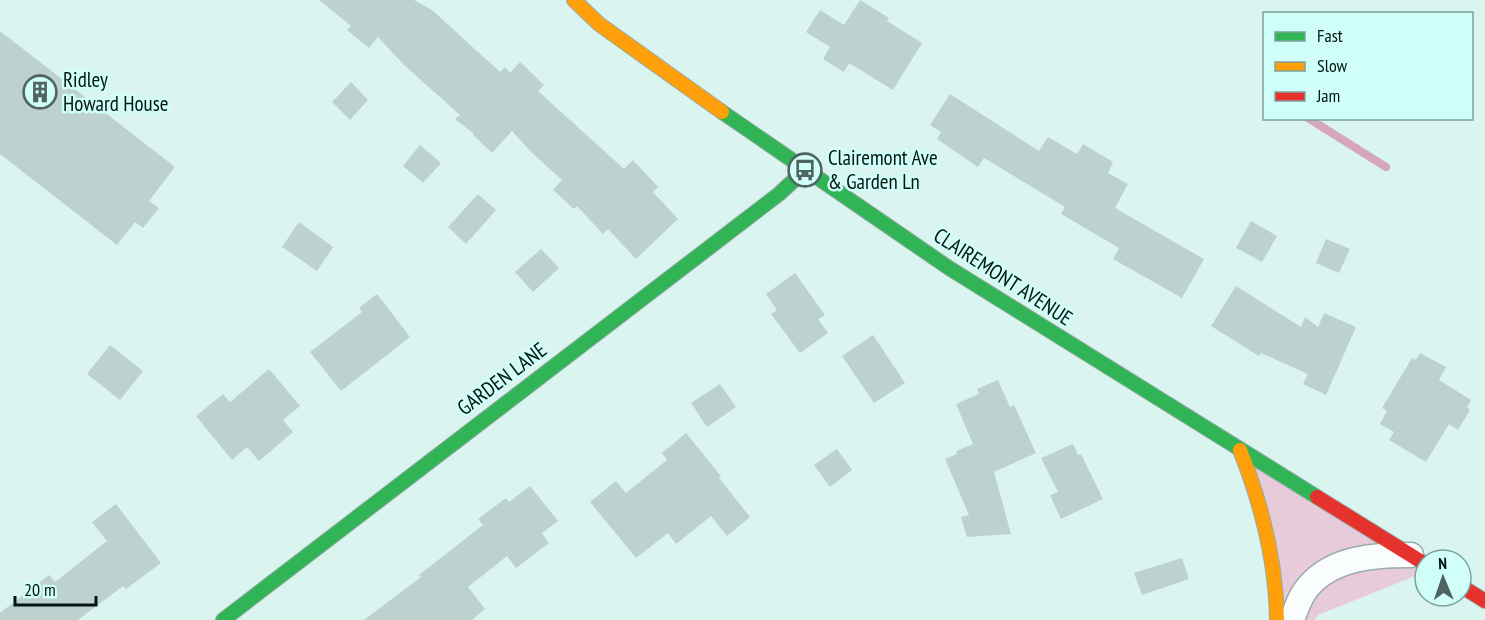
<svg xmlns="http://www.w3.org/2000/svg" width="1485" height="620" viewBox="0 0 1485 620" font-family="'PT Sans Narrow',sans-serif">
<style>
.green{fill:#e8cbda}
.lines{fill:none;stroke-linecap:round;stroke-linejoin:round}
.stream{stroke:#d6a6bc;stroke-width:8}
.building{fill:#bdd2cf}
.street-casing{stroke:#98aca9;stroke-width:27}
.fast-casing{stroke:#98aca9;stroke-width:16}
.slow-casing{stroke:#98aca9;stroke-width:16}
.jam-casing{stroke:#98aca9;stroke-width:16}
.street{stroke:#f9fdfd;stroke-width:24}
.fast{stroke:#30b455;stroke-width:14}
.slow{stroke:#ff9f0a;stroke-width:14}
.jam{stroke:#e5322d;stroke-width:14}
.labels{text-anchor:middle;stroke-width:5;stroke-linejoin:round;paint-order:stroke}
.poi-label{font-size:21px;fill:#041513;stroke:#cffff8;text-anchor:start}
.street-label{font-size:21px;fill:#041513;stroke:#cffff8}
</style>
<rect width="100%" height="100%" fill="#daf4f0"/>
<path class="green" d="M 1246,449 L 1425,572 L 1318,615 L 1314,620 L 1277,620 Z"/>
<g class="lines">
<path class="stream" d="M 1308,118 L 1386,167"/>
</g>
<path class="building" d="M 319,0 L 414,0 L 432,10 L 500,72 L 505,67 L 510,73 L 520,62 L 544,85 L 538,91 L 624,169 L 633,160 L 658,187 L 653,192 L 678,219 L 636,259 L 608,229 L 603,234 L 577,206 L 574,209 L 553,190 L 562,180 L 530,151 L 512,131 L 492,153 L 473,135 L 474,134 L 455,119 L 460,115 L 403,64 L 378,37 L 369,48 L 347,30 L 351,26 Z
M 860,0 L 889,18 L 887,21 L 922,43 L 893,90 L 849,63 L 844,72 L 823,59 L 830,47 L 806,32 L 820,10 L 844,25 Z
M 0,31 L 175,167 L 149,201 L 159,208 L 143,228 L 135,222 L 117,245 L 0,154 Z
M 351,82 L 368,100 L 350,120 L 332,102 Z
M 950,94 L 1039,151 L 1048,137 L 1077,154 L 1083,144 L 1113,162 L 1108,173 L 1128,184 L 1115,208 L 1204,259 L 1182,298 L 1113,259 L 1119,248 L 1061,214 L 1065,207 L 984,158 L 978,167 L 937,139 L 941,132 L 930,125 Z
M 420,145 L 441,163 L 423,183 L 403,166 Z
M 478,194 L 496,210 L 466,244 L 448,227 Z
M 1251,221 L 1277,236 L 1262,262 L 1236,248 Z
M 299,222 L 333,247 L 317,271 L 282,247 Z
M 1326,239 L 1350,249 L 1339,273 L 1316,263 Z
M 541,249 L 559,268 L 533,292 L 515,272 Z
M 795,273 L 825,315 L 818,319 L 828,333 L 800,353 L 771,314 L 777,310 L 766,294 Z
M 1236,286 L 1301,327 L 1305,317 L 1318,327 L 1324,313 L 1356,327 L 1326,395 L 1303,384 L 1308,374 L 1261,353 L 1259,356 L 1211,326 Z
M 377,294 L 410,337 L 341,391 L 310,352 L 362,312 L 359,308 Z
M 873,335 L 905,383 L 874,403 L 842,356 Z
M 110,345 L 143,371 L 120,400 L 87,374 Z
M 1420,353 L 1446,367 L 1439,380 L 1471,400 L 1467,407 L 1470,410 L 1458,430 L 1449,424 L 1426,462 L 1389,440 L 1394,432 L 1380,424 L 1387,411 L 1382,408 L 1412,358 L 1416,360 Z
M 269,369 L 300,406 L 283,420 L 293,432 L 259,461 L 247,447 L 232,460 L 196,416 L 223,394 L 230,402 Z
M 998,380 L 1010,407 L 1014,405 L 1036,453 L 994,472 L 1011,534 L 967,537 L 961,517 L 969,515 L 945,459 L 957,454 L 956,451 L 973,444 L 956,404 L 979,394 L 977,389 Z
M 720,384 L 736,407 L 707,427 L 691,403 Z
M 686,433 L 721,476 L 719,478 L 750,517 L 727,536 L 711,516 L 676,544 L 668,533 L 636,558 L 590,502 L 616,481 L 626,493 L 667,460 L 662,453 Z
M 1073,444 L 1078,455 L 1081,454 L 1103,499 L 1061,519 L 1050,495 L 1058,492 L 1041,458 Z
M 837,449 L 852,470 L 830,487 L 814,465 Z
M 530,486 L 558,521 L 542,533 L 549,543 L 516,568 L 507,556 L 468,587 L 485,609 L 472,620 L 364,620 L 421,577 L 419,575 L 483,525 L 478,519 L 506,498 L 509,502 Z
M 116,504 L 161,563 L 126,589 L 123,586 L 78,620 L 0,620 L 0,613 L 49,575 L 55,582 L 107,541 L 92,522 Z
M 1182,558 L 1189,579 L 1142,595 L 1134,573 Z"/>
<g class="lines">
<defs>
<path id="street" d="M 1292,620 C 1296,609 1300,596 1308,587 C 1333,557 1376,555 1411,555"/>
<path id="fast" d="M 722,112 L 949,268 L 1317,497
M 223,620 L 779,194 L 805,170"/>
<path id="slow" d="M 574,0 L 599,24 L 722,112
M 1240,450 C 1262,505 1276,560 1277,620"/>
<path id="jam" d="M 1317,497 L 1425,564
M 1461,586 L 1485,601"/>
</defs>
<use href="#street" class="street-casing"/>
<use href="#fast" class="fast-casing"/>
<use href="#slow" class="slow-casing"/>
<use href="#jam" class="jam-casing"/>
<use href="#street" class="street"/>
<use href="#fast" class="fast"/>
<use href="#slow" class="slow"/>
<use href="#jam" class="jam"/>
</g>
<defs>
<symbol id="building-ring" viewBox="-11 -11 22 22"><circle r="9.5" fill="#cffff8" stroke="#4f6360" stroke-width="1.5"/><path d="M-4-6H4V6H1V3H-1V6H-4ZM-2.5-4.3h1.7v1.8h-1.7ZM.8-4.3h1.7v1.8H.8ZM-2.5-1h1.7V.8h-1.7ZM.8-1h1.7V.8H.8Z" fill="#4f6360"/></symbol>
<symbol id="bus-ring" viewBox="-11 -11 22 22"><circle r="9.5" fill="#cffff8" stroke="#4f6360" stroke-width="1.5"/><path d="M-5-6H5V4H4V6H2V4H-2V6H-4V4H-5ZM-3.5-4V0h7V-4ZM-3.5 1.2v1.5H-2V1.2ZM2 1.2v1.5H3.5V1.2Z" fill="#4f6360"/></symbol>
</defs>
<g fill-rule="evenodd">
<use href="#building-ring" x="21" y="73" width="38" height="38"/>
<use href="#bus-ring" x="786" y="151" width="38" height="38"/>
</g>
<g class="labels">
<g class="poi-label">
<text x="63" y="87">Ridley<tspan x="63" dy="24">Howard House</tspan></text>
<text x="828" y="165">Clairemont Ave<tspan x="828" dy="24">&amp; Garden Ln</tspan></text>
</g>
<g class="street-label">
<text transform="translate(1003 277) rotate(33)" y="7">CLAIREMONT AVENUE</text>
<text transform="translate(502 379) rotate(-37)" y="7">GARDEN LANE</text>
</g>
</g>
<rect x="1263" y="12" width="210" height="108" fill="#cffff8" stroke="#7ea19c" stroke-width="1.5"/>
<rect x="1275" y="32" width="30" height="9" fill="#30b455" stroke="#7ea19c" stroke-width="1.5"/>
<text x="1317" y="42" font-size="18" fill="#041513">Fast</text>
<rect x="1275" y="62" width="30" height="9" fill="#ff9f0a" stroke="#7ea19c" stroke-width="1.5"/>
<text x="1317" y="72" font-size="18" fill="#041513">Slow</text>
<rect x="1275" y="92" width="30" height="9" fill="#e5322d" stroke="#7ea19c" stroke-width="1.5"/>
<text x="1317" y="102" font-size="18" fill="#041513">Jam</text>
<g transform="translate(1443 578) rotate(358)"><circle r="28" fill="#cffff8" stroke="#7ea19c" stroke-width="1.5"/>
<path d="M0-4.5L10 22L0 15L-10 22Z" fill="#4f6360"/>
<text y="-9" font-size="16" font-weight="bold" text-anchor="middle" fill="#041513">N</text>
</g>
<path d="M15 596v9h81v-9" fill="none" stroke="#041513" stroke-width="3"/>
<text x="24" y="596" font-size="18" fill="#041513" stroke="#cffff8" stroke-width="4.5" paint-order="stroke">20 m</text>
</svg>
